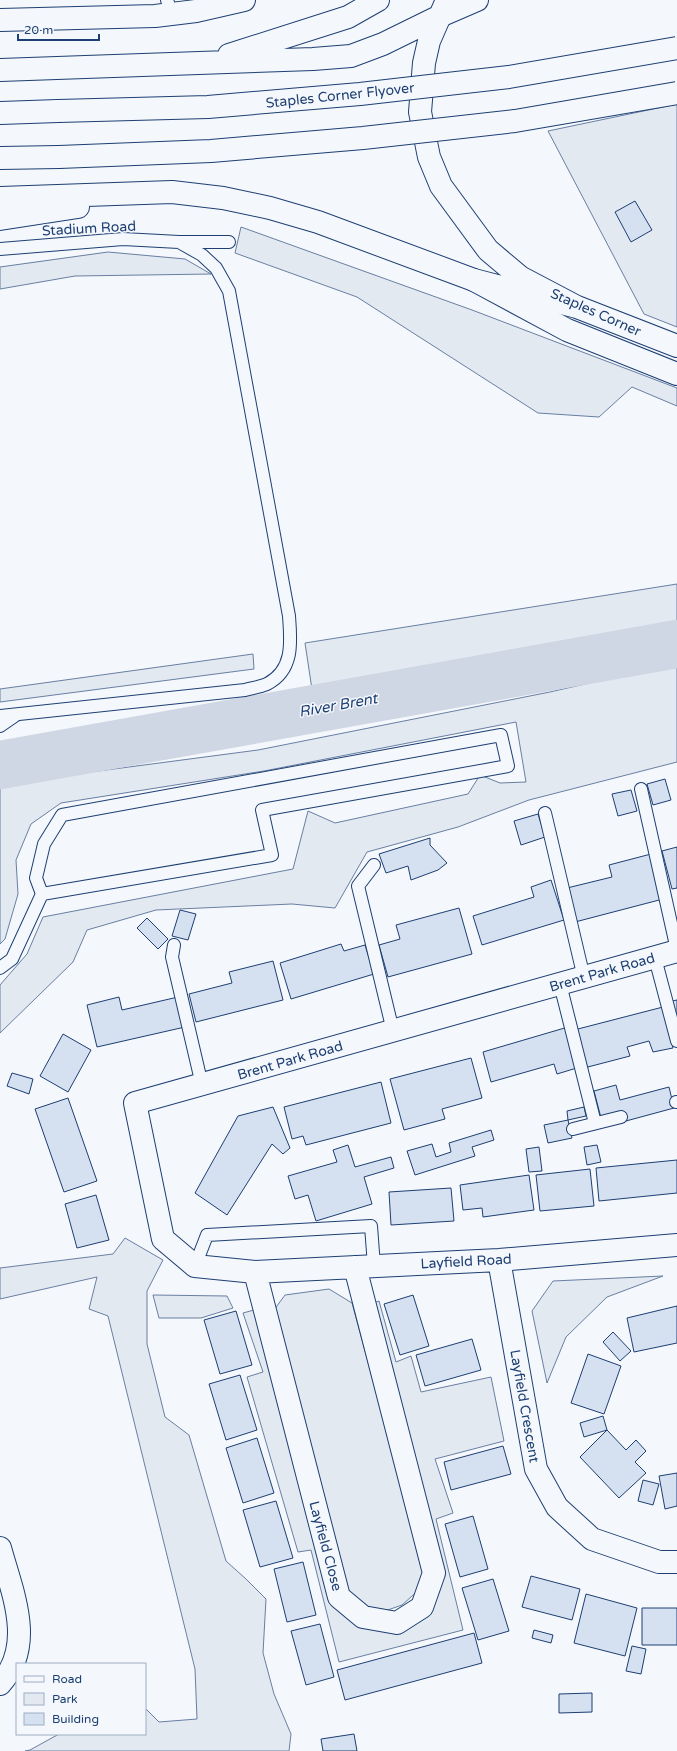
<svg xmlns="http://www.w3.org/2000/svg" width="677" height="1751" viewBox="0 0 677 1751" font-family="'Varela Round',sans-serif">
<style>
.green{fill:#e3e9f0;stroke:#687fa3}
.lines{fill:none;stroke-linecap:round;stroke-linejoin:round}
.river{stroke:#cfd7e4;stroke-width:48}
.building{fill:#d5e0f0;stroke:#1d3f73}
.service-casing{stroke:#1d3f73;stroke-width:14}
.minor-casing{stroke:#1d3f73;stroke-width:24}
.tertiary-casing{stroke:#1d3f73;stroke-width:24}
.trunk-casing{stroke:#1d3f73;stroke-width:24}
.motorway-casing{stroke:#1d3f73;stroke-width:24}
.service{stroke:#f4f7fb;stroke-width:12}
.minor{stroke:#f4f7fb;stroke-width:22}
.tertiary{stroke:#f4f7fb;stroke-width:22}
.trunk{stroke:#f4f7fb;stroke-width:22}
.motorway{stroke:#f4f7fb;stroke-width:22}
.trunk-bridge-casing{stroke:#1d3f73;stroke-width:24;stroke-linecap:butt}
.trunk-bridge{stroke:#f4f7fb;stroke-width:22}
.labels{text-anchor:middle;stroke-width:3;stroke-linejoin:round;paint-order:stroke}
.street-label{font-size:14px;fill:#1d3f73;stroke:#f4f7fb}
.water-label{font-size:15px;font-style:italic;fill:#1d3f73;stroke:#f4f7fb}
</style>
<rect width="100%" height="100%" fill="#f4f7fb"/>
<path class="green" d="M 677,104 L 677,327 L 644,314 L 548,131 Z
M 241,227 L 472,310 L 677,388 L 677,406 L 632,387 L 599,417 L 538,413 L 357,297 L 235,253 Z
M 108,252 L 185,259 L 211,274 L 75,276 L 0,289 L 0,267 Z
M 677,584 L 677,629 L 468,670 L 313,696 L 305,643 Z
M 253,654 L 254,669 L 0,702 L 0,689 Z
M 677,663 L 677,762 L 529,800 L 458,827 L 367,852 L 335,908 L 292,904 L 156,910 L 87,930 L 73,962 L 0,1033 L 0,985 L 27,954 L 43,917 L 293,869 L 308,811 L 335,823 L 468,794 L 480,775 L 500,783 L 526,782 L 516,722 L 264,771 L 61,803 L 31,824 L 16,860 L 18,894 L 5,939 L 0,944 L 0,784 L 258,750 L 550,692 Z
M 125,1238 L 163,1260 L 147,1291 L 147,1344 L 165,1417 L 189,1435 L 226,1561 L 246,1579 L 266,1599 L 263,1653 L 274,1694 L 291,1734 L 289,1751 L 25,1751 L 30,1750 L 59,1734 L 145,1734 L 145,1708 L 159,1722 L 197,1719 L 195,1669 L 108,1316 L 89,1309 L 97,1277 L 0,1299 L 0,1268 L 113,1254 Z
M 663,1276 L 607,1297 L 566,1337 L 547,1383 L 532,1311 L 553,1281 Z
M 329,1289 L 352,1303 L 423,1565 L 421,1588 L 402,1605 L 382,1612 L 365,1608 L 346,1591 L 274,1310 L 285,1295 Z
M 153,1295 L 227,1296 L 233,1308 L 201,1318 L 159,1318 Z
M 379,1301 L 396,1362 L 411,1356 L 421,1392 L 491,1377 L 504,1441 L 435,1459 L 453,1513 L 436,1519 L 463,1630 L 339,1662 L 311,1550 L 298,1552 L 247,1377 L 263,1372 L 243,1313 L 254,1310 L 333,1602 L 397,1632 L 439,1576 L 370,1304 Z"/>
<g class="lines">
<path class="river" d="M 0,765 L 677,644"/>
</g>
<path class="building" d="M 635,201 L 652,230 L 631,242 L 615,212 Z
M 665,779 L 671,800 L 653,805 L 647,784 Z
M 631,790 L 637,811 L 618,816 L 612,794 Z
M 538,814 L 545,837 L 521,845 L 514,821 Z
M 430,838 L 430,845 L 447,863 L 438,870 L 411,880 L 408,866 L 386,873 L 379,854 Z
M 677,847 L 677,888 L 672,889 L 662,851 Z
M 651,854 L 663,899 L 575,922 L 567,888 L 612,877 L 609,865 Z
M 551,880 L 564,920 L 482,945 L 473,916 L 534,897 L 531,887 Z
M 459,908 L 472,954 L 388,977 L 379,945 L 400,939 L 396,925 Z
M 180,910 L 196,914 L 188,940 L 172,936 Z
M 147,918 L 168,939 L 158,949 L 137,928 Z
M 341,944 L 344,951 L 365,945 L 374,974 L 291,999 L 280,963 Z
M 273,961 L 283,1000 L 196,1022 L 189,994 L 232,983 L 229,972 Z
M 119,997 L 122,1010 L 178,997 L 185,1027 L 97,1047 L 87,1005 Z
M 677,1000 L 677,1019 L 672,1001 Z
M 663,1007 L 673,1048 L 653,1052 L 649,1041 L 627,1047 L 630,1056 L 584,1068 L 574,1030 Z
M 568,1027 L 580,1067 L 557,1074 L 554,1064 L 491,1082 L 483,1052 Z
M 63,1034 L 91,1050 L 68,1092 L 40,1076 Z
M 471,1058 L 482,1098 L 442,1109 L 445,1119 L 404,1130 L 390,1079 Z
M 12,1073 L 33,1079 L 29,1094 L 7,1086 Z
M 381,1082 L 391,1123 L 306,1145 L 303,1136 L 292,1139 L 284,1107 Z
M 616,1085 L 620,1100 L 669,1087 L 674,1108 L 626,1121 L 624,1112 L 601,1118 L 594,1091 Z
M 68,1098 L 97,1181 L 64,1192 L 35,1109 Z
M 273,1107 L 290,1148 L 283,1154 L 272,1144 L 227,1215 L 195,1193 L 238,1116 Z
M 584,1107 L 586,1116 L 568,1120 L 567,1111 Z
M 568,1120 L 572,1138 L 548,1143 L 544,1125 Z
M 491,1130 L 494,1140 L 472,1147 L 475,1156 L 415,1175 L 407,1151 L 432,1144 L 436,1157 L 451,1152 L 449,1143 Z
M 348,1145 L 355,1167 L 391,1157 L 394,1168 L 364,1177 L 372,1204 L 316,1221 L 308,1195 L 295,1199 L 288,1176 L 337,1162 L 333,1150 Z
M 597,1145 L 601,1162 L 587,1165 L 584,1147 Z
M 539,1147 L 542,1171 L 529,1172 L 526,1149 Z
M 677,1160 L 677,1193 L 599,1201 L 596,1168 Z
M 590,1169 L 594,1206 L 540,1211 L 536,1175 Z
M 529,1175 L 534,1210 L 483,1217 L 482,1208 L 463,1210 L 460,1185 Z
M 451,1188 L 454,1221 L 391,1225 L 389,1192 Z
M 96,1195 L 109,1240 L 77,1248 L 65,1204 Z
M 413,1295 L 429,1346 L 400,1355 L 384,1304 Z
M 677,1306 L 677,1343 L 634,1352 L 627,1318 Z
M 236,1311 L 252,1365 L 220,1374 L 204,1320 Z
M 613,1332 L 631,1351 L 620,1361 L 603,1342 Z
M 472,1339 L 481,1370 L 425,1386 L 416,1355 Z
M 588,1354 L 621,1366 L 604,1414 L 571,1403 Z
M 240,1375 L 257,1430 L 226,1440 L 209,1384 Z
M 603,1416 L 607,1430 L 584,1437 L 580,1423 Z
M 607,1430 L 626,1450 L 636,1440 L 646,1451 L 635,1462 L 646,1473 L 619,1498 L 580,1457 Z
M 257,1438 L 274,1493 L 243,1503 L 226,1448 Z
M 503,1446 L 511,1474 L 451,1490 L 444,1462 Z
M 677,1473 L 677,1506 L 665,1509 L 659,1476 Z
M 643,1480 L 659,1484 L 653,1505 L 638,1501 Z
M 276,1501 L 293,1558 L 260,1567 L 243,1510 Z
M 473,1516 L 488,1569 L 460,1577 L 445,1524 Z
M 303,1562 L 316,1615 L 287,1622 L 274,1569 Z
M 531,1576 L 580,1589 L 572,1620 L 522,1607 Z
M 493,1579 L 509,1631 L 478,1640 L 462,1588 Z
M 586,1594 L 637,1608 L 625,1656 L 574,1643 Z
M 642,1608 L 677,1608 L 677,1645 L 642,1645 Z
M 320,1624 L 334,1677 L 306,1685 L 291,1631 Z
M 534,1630 L 553,1635 L 551,1643 L 532,1638 Z
M 474,1633 L 482,1663 L 345,1700 L 337,1670 Z
M 632,1646 L 646,1649 L 641,1674 L 626,1671 Z
M 592,1693 L 592,1712 L 559,1713 L 559,1694 Z
M 354,1734 L 357,1751 L 323,1751 L 321,1739 Z"/>
<g class="lines">
<defs>
<path id="service" d="M 167,0 L 172,14
M 180,242 L 229,242
M 0,249 L 123,239 L 179,242 L 202,255 L 216,268 L 229,291 L 289,616 C 291,642 294,670 267,684 C 260,687 252,688 245,690 L 0,716
M 0,726 L 16,715
M 641,789 L 677,950
M 545,813 L 584,978
M 374,865 L 358,886 L 393,1031
M 174,945 L 172,957 L 202,1085
M 655,958 L 677,1041
M 0,968 L 12,959 L 42,894 L 36,878 L 44,844 L 62,815 L 501,735 L 508,766 L 262,810 L 272,855 L 42,894
M 560,984 L 595,1123
M 676,1102 L 677,1102
M 573,1129 L 621,1117
M 195,1266 L 207,1235 L 371,1226 L 374,1266"/>
<path id="minor" d="M 677,951 L 135,1103 L 163,1239 L 195,1266 L 255,1272 L 499,1260 L 677,1245
M 499,1260 L 536,1469 L 557,1507 L 592,1539 L 659,1562 L 677,1562
M 255,1272 L 339,1597 L 363,1617 L 397,1623 L 422,1607 L 434,1573 L 355,1267
M 0,1548 C 12,1592 36,1645 0,1684"/>
<path id="tertiary" d="M 0,20 L 155,16 L 196,11 L 244,0"/>
<path id="trunk" d="M 447,0 L 429,41 L 424,63 L 420,112 L 429,157 L 441,186 L 488,250 L 520,277 L 577,307 L 677,346
M 229,55 L 348,17 L 378,0
M 0,70 L 313,59 L 351,56 L 383,44 L 440,16
M 0,113 L 58,111
M 0,158 L 59,157
M 0,198 L 172,192 L 223,198 L 270,208 L 318,222 L 474,280 L 577,307
M 0,219 L 78,207"/>
<path id="motorway" d="M 440,16 L 477,0
M 474,280 L 567,330 L 677,374"/>
</defs>
<use href="#service" class="service-casing"/>
<use href="#minor" class="minor-casing"/>
<use href="#tertiary" class="tertiary-casing"/>
<use href="#trunk" class="trunk-casing"/>
<use href="#motorway" class="motorway-casing"/>
<use href="#service" class="service"/>
<use href="#minor" class="minor"/>
<use href="#tertiary" class="tertiary"/>
<use href="#trunk" class="trunk"/>
<use href="#motorway" class="motorway"/>
<defs>
<path id="trunk-bridge" d="M 58,111 L 208,107 L 360,94 L 509,77 L 677,48
M 59,157 L 211,151 L 363,138 L 515,121 L 677,93"/>
</defs>
<use href="#trunk-bridge" class="trunk-bridge-casing"/>
<use href="#trunk-bridge" class="trunk-bridge"/>
</g>
<g class="labels">
<g class="street-label">
<text transform="translate(340 95) rotate(-6)" y="5">Staples Corner Flyover</text>
<text transform="translate(89 228) rotate(-3)" y="5">Stadium Road</text>
<text transform="translate(596 312) rotate(24)" y="5">Staples Corner</text>
<text transform="translate(602 972) rotate(-16)" y="5">Brent Park Road</text>
<text transform="translate(290 1060) rotate(-16)" y="5">Brent Park Road</text>
<text transform="translate(466 1261) rotate(-3)" y="5">Layfield Road</text>
<text transform="translate(525 1406) rotate(80)" y="5">Layfield Crescent</text>
<text transform="translate(326 1546) rotate(75)" y="5">Layfield Close</text>
</g>
<g class="water-label">
<text transform="translate(338 705) rotate(-10)" y="5">River Brent</text>
</g>
</g>
<rect x="16" y="1663" width="130" height="72" fill="#f4f7fb" stroke="#9eadc5"/>
<rect x="24" y="1676" width="20" height="6" fill="#f4f7fb" stroke="#9eadc5"/>
<text x="52" y="1683" font-size="12" fill="#1d3f73">Road</text>
<rect x="24" y="1693" width="20" height="12" fill="#e3e9f0" stroke="#9eadc5"/>
<text x="52" y="1703" font-size="12" fill="#1d3f73">Park</text>
<rect x="24" y="1713" width="20" height="12" fill="#d5e0f0" stroke="#9eadc5"/>
<text x="52" y="1723" font-size="12" fill="#1d3f73">Building</text>
<path d="M18 34v6h81v-6" fill="none" stroke="#1d3f73" stroke-width="2"/>
<text x="24" y="34" font-size="12" fill="#1d3f73" stroke="#f4f7fb" stroke-width="3" paint-order="stroke">20 m</text>
</svg>
